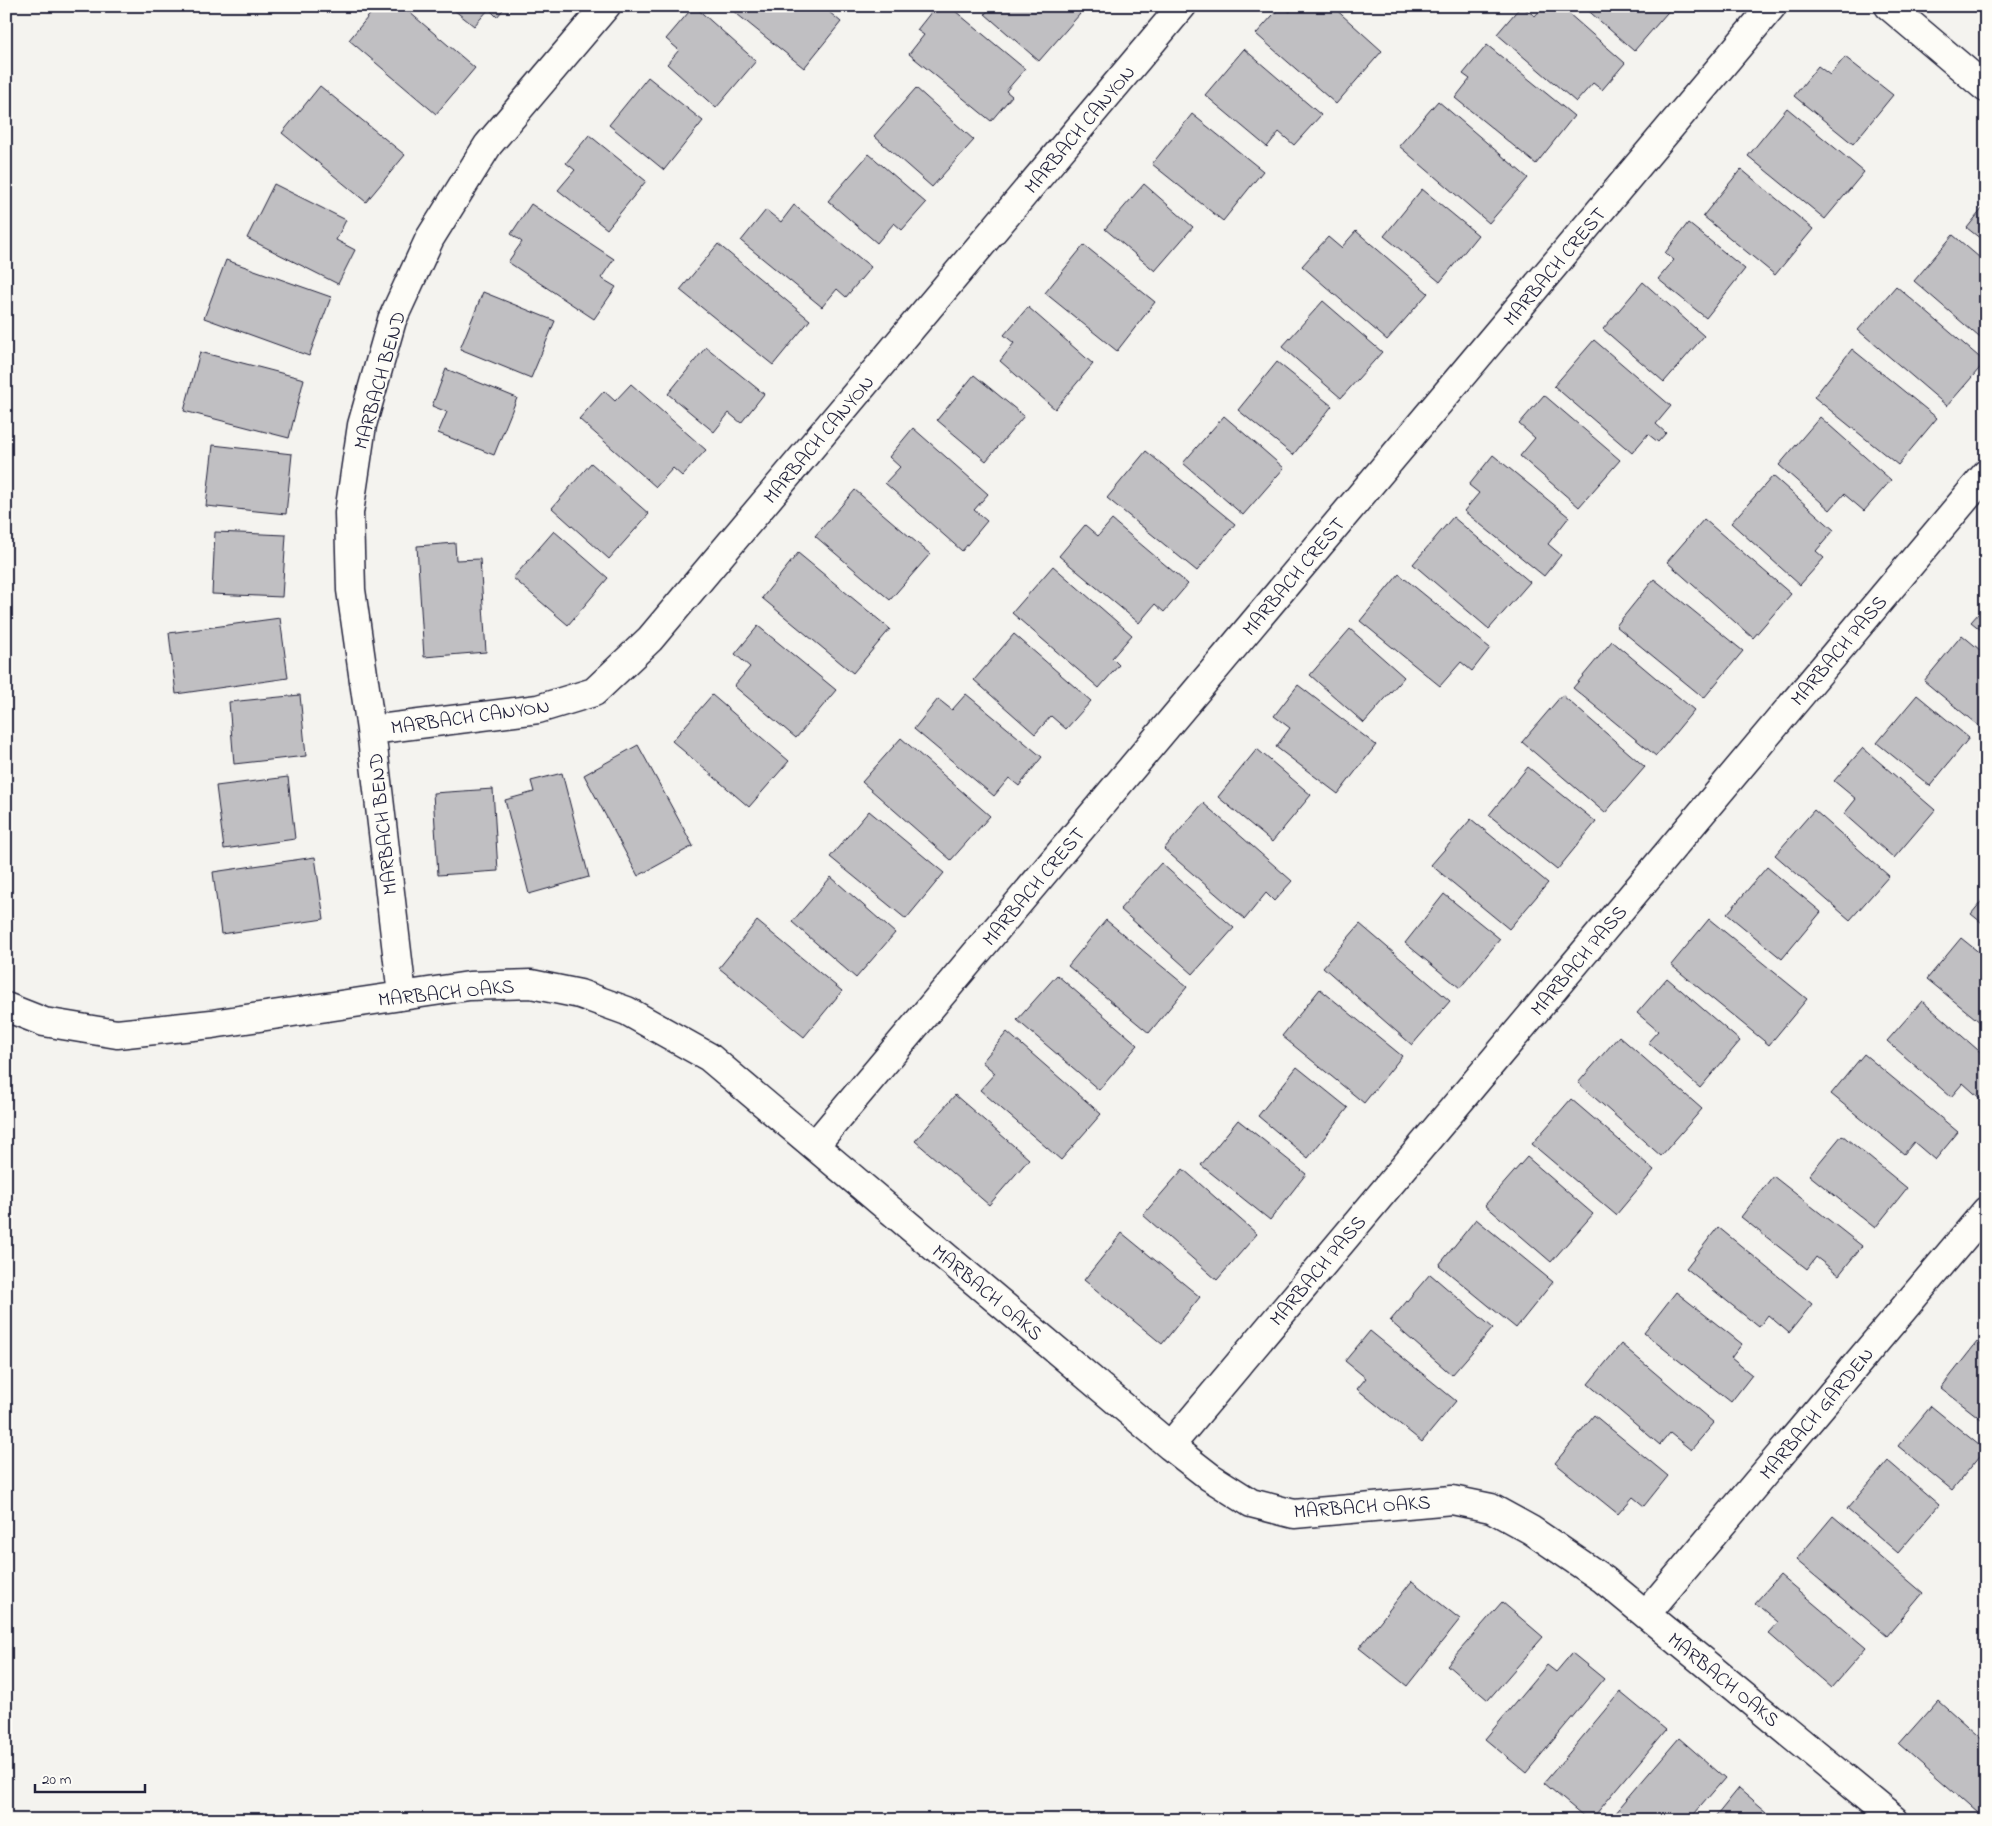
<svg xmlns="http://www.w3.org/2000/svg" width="1992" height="1826" viewBox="0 0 1992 1826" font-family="'Indie Flower',sans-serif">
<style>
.building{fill:#c0bfc2;stroke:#22223b}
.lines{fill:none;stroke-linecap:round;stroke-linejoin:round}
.minor-casing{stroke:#22223b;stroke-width:31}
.minor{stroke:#fdfcf7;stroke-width:28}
.labels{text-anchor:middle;stroke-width:4;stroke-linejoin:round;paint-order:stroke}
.street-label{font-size:20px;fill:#22223b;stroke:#fdfcf7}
</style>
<rect width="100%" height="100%" fill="#f4f3ef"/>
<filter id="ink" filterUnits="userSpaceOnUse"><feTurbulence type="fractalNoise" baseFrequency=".02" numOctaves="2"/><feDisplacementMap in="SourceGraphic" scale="10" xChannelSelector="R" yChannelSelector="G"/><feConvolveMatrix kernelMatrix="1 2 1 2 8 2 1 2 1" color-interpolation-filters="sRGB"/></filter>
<g filter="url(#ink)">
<path class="building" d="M 377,6 L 402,6 L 475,68 L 436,114 L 349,40 Z
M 449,6 L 506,6 L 497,17 L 489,9 L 474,26 Z
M 694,6 L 756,61 L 716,108 L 667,64 L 679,50 L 666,39 Z
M 727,6 L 822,6 L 841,22 L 804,68 Z
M 936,6 L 949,6 L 1025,69 L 1006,91 L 1012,96 L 991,121 L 909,54 L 924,35 L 917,30 Z
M 992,6 L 1072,6 L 1080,14 L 1039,61 L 985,14 Z
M 1281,6 L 1290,12 L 1295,6 L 1332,6 L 1382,51 L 1336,104 L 1256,34 Z
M 1521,6 L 1535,16 L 1544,6 L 1560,6 L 1625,63 L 1602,90 L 1593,83 L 1576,102 L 1497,34 Z
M 1583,6 L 1673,6 L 1634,51 Z
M 1487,45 L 1574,116 L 1536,164 L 1455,98 L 1470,79 L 1463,74 Z
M 1244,49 L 1321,115 L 1294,145 L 1279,132 L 1267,147 L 1205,95 Z
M 1845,57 L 1893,95 L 1853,144 L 1794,96 L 1818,66 L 1830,75 Z
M 648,77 L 703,121 L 664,170 L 609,125 Z
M 320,86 L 405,155 L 366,202 L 282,133 Z
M 916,88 L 974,140 L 932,187 L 874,136 Z
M 1438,101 L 1528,178 L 1489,223 L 1399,146 Z
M 1787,108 L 1864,172 L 1825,219 L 1748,156 Z
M 1192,114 L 1263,171 L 1223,221 L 1152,164 Z
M 589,135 L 646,181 L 607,229 L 558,190 L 575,170 L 566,163 Z
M 869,154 L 926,203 L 902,230 L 894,223 L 877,243 L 828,201 Z
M 1741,169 L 1813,229 L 1775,275 L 1703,216 Z
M 274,184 L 346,220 L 336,240 L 355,250 L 338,284 L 247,238 Z
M 1144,184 L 1193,227 L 1155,271 L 1105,229 Z
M 1422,189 L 1478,235 L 1440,282 L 1384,236 Z
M 531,204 L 614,259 L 601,278 L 616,287 L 594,319 L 508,262 L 522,242 L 511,234 Z
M 1986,204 L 1986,243 L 1967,228 Z
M 794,205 L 871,267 L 846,297 L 837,289 L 822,307 L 741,241 L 766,210 L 781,222 Z
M 1688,223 L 1745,269 L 1706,318 L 1658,279 L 1674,260 L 1665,253 Z
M 1356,231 L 1428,293 L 1387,340 L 1302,266 L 1328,237 L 1341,248 Z
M 1953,235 L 1986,263 L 1986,343 L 1914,281 Z
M 718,244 L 810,320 L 773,365 L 680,290 Z
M 1084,245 L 1155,302 L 1117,351 L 1045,293 Z
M 226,260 L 331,297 L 309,356 L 204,318 Z
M 1643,282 L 1704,336 L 1664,382 L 1603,329 Z
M 1896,286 L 1985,362 L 1947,406 L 1858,330 Z
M 483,292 L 555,321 L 531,378 L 460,349 Z
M 1323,301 L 1382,352 L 1341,398 L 1282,347 Z
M 1028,307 L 1093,364 L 1055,409 L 1000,361 L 1014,343 L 1004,335 Z
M 1594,340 L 1671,406 L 1656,424 L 1666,433 L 1658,442 L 1648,434 L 1632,453 L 1554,386 Z
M 706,347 L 764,394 L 741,423 L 729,413 L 714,432 L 668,394 Z
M 1852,349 L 1937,418 L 1898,465 L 1814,397 Z
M 200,352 L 304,379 L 289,438 L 184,411 Z
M 1277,362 L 1332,406 L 1293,455 L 1238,410 Z
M 446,369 L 517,398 L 494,455 L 438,433 L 447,412 L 432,406 Z
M 974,375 L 1024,416 L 986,461 L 937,420 Z
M 631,384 L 706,450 L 682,476 L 673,468 L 656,487 L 579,419 L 604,391 L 615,401 Z
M 1544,395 L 1620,460 L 1579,507 L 1520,456 L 1535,438 L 1519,424 Z
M 1224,416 L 1284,468 L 1243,515 L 1183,463 Z
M 1820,417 L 1891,480 L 1864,511 L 1844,494 L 1830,510 L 1779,465 Z
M 913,428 L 988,494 L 974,510 L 987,521 L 962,551 L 885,483 L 900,467 L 889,457 Z
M 213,445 L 292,454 L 286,514 L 206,506 Z
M 1146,451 L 1235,524 L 1197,571 L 1107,498 Z
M 1493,455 L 1569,517 L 1548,544 L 1561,555 L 1544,576 L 1464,511 L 1479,493 L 1469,485 Z
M 591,463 L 649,514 L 609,559 L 552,508 Z
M 1773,476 L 1834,530 L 1816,551 L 1824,558 L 1800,585 L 1731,523 Z
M 855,490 L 930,554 L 890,600 L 815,536 Z
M 1453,517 L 1530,582 L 1489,629 L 1413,564 Z
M 1704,519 L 1791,594 L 1753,638 L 1667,562 Z
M 1112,520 L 1188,584 L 1164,612 L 1155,604 L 1139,623 L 1059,556 L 1085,525 L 1098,536 Z
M 554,531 L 608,578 L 568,625 L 513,578 Z
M 215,532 L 286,535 L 282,597 L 212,594 Z
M 455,543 L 456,560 L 480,559 L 486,652 L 424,657 L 417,546 Z
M 798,553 L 890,629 L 853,673 L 762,598 Z
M 1053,566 L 1132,635 L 1112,658 L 1119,665 L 1099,688 L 1012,613 Z
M 1399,574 L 1490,648 L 1472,671 L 1461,662 L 1440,686 L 1360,621 Z
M 1654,579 L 1743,651 L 1704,698 L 1616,626 Z
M 1986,605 L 1986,634 L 1971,622 Z
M 280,618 L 288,678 L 176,694 L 169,633 Z
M 758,626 L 836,690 L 796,738 L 734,686 L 750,667 L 735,654 Z
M 1350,629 L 1404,677 L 1364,723 L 1310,675 Z
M 1014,634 L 1091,701 L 1066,729 L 1051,716 L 1035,734 L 974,680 Z
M 1962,635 L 1986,655 L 1986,732 L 1924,681 Z
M 1612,641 L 1694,710 L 1656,756 L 1573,688 Z
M 1298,685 L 1376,745 L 1338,794 L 1276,747 L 1290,728 L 1274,716 Z
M 966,694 L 1042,757 L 1019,786 L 1009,778 L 994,796 L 914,729 L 938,699 L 952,710 Z
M 300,695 L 306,756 L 234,764 L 229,702 Z
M 712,695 L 789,761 L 749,807 L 672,741 Z
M 1562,695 L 1645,767 L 1605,813 L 1522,742 Z
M 1917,695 L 1969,738 L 1930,786 L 1877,743 Z
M 901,738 L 990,816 L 951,860 L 862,782 Z
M 638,745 L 693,846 L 638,876 L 584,775 Z
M 1863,748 L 1935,810 L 1894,858 L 1844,814 L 1856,799 L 1834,781 Z
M 1257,749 L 1311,795 L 1272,842 L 1218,797 Z
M 1528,767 L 1596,822 L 1557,870 L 1489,815 Z
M 562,773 L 589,877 L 529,894 L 505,800 L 534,792 L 531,781 Z
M 288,777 L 295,839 L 224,849 L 216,786 Z
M 493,789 L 498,871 L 438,875 L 433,793 Z
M 1203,803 L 1292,881 L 1274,901 L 1266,893 L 1245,919 L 1164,849 Z
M 1814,810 L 1889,876 L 1850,920 L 1775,855 Z
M 869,811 L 944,873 L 906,919 L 830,857 Z
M 1471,819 L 1548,883 L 1509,929 L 1431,865 Z
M 315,857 L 324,919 L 221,934 L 213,872 Z
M 1161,863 L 1234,928 L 1193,974 L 1120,909 Z
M 1767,867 L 1821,912 L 1782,959 L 1727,914 Z
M 831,877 L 895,933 L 856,978 L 792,922 Z
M 1444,894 L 1500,939 L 1460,988 L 1405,943 Z
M 1986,896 L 1986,926 L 1971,914 Z
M 1709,919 L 1807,999 L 1769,1045 L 1671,965 Z
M 1106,920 L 1187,987 L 1149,1033 L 1068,966 Z
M 757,921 L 842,991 L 804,1037 L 719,968 Z
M 1360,924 L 1450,1001 L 1412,1045 L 1323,967 Z
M 1961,938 L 1986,958 L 1986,1027 L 1927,979 Z
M 1057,975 L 1138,1045 L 1099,1090 L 1017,1020 Z
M 1667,978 L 1740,1041 L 1700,1088 L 1648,1042 L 1658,1031 L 1637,1013 Z
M 1320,989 L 1402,1056 L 1364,1103 L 1282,1036 Z
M 1922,1001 L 1986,1057 L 1986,1098 L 1983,1101 L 1963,1083 L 1951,1097 L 1887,1041 Z
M 1007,1032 L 1101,1114 L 1061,1160 L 980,1090 L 995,1073 L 982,1062 Z
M 1619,1036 L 1702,1109 L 1661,1156 L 1578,1083 Z
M 1864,1054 L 1958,1132 L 1935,1160 L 1914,1142 L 1904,1154 L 1831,1094 Z
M 1297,1067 L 1348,1108 L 1308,1158 L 1258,1116 Z
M 955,1095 L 1029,1159 L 989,1205 L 915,1141 Z
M 1571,1099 L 1654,1170 L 1616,1215 L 1532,1144 Z
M 1238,1120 L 1306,1174 L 1270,1220 L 1201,1165 Z
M 1842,1135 L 1907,1188 L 1875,1228 L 1809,1175 Z
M 1527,1157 L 1593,1214 L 1551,1262 L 1485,1205 Z
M 1183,1169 L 1257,1234 L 1217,1280 L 1143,1215 Z
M 1773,1176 L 1862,1246 L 1839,1275 L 1816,1257 L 1807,1269 L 1741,1217 Z
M 1476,1219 L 1553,1282 L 1516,1328 L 1439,1265 Z
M 1718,1227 L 1812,1304 L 1789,1333 L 1768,1315 L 1759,1327 L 1686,1268 Z
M 1122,1233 L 1200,1297 L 1162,1344 L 1084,1280 Z
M 1430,1274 L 1493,1328 L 1452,1375 L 1390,1321 Z
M 1676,1292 L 1742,1344 L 1731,1358 L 1752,1375 L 1731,1402 L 1644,1333 Z
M 1370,1331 L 1456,1401 L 1422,1442 L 1357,1389 L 1366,1378 L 1345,1361 Z
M 1977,1342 L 1986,1348 L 1986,1423 L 1941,1388 Z
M 1621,1344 L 1714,1423 L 1691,1450 L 1670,1433 L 1660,1445 L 1588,1384 Z
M 1931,1406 L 1985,1450 L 1952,1490 L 1898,1446 Z
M 1594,1415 L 1668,1476 L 1644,1506 L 1633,1497 L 1618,1514 L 1555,1463 Z
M 1888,1461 L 1939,1505 L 1898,1553 L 1847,1509 Z
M 1833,1516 L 1923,1593 L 1887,1636 L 1796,1560 Z
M 1780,1575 L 1866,1648 L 1831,1688 L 1768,1633 L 1778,1622 L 1755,1603 Z
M 1412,1581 L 1460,1619 L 1407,1686 L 1359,1648 Z
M 1502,1602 L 1543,1637 L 1488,1700 L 1447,1665 Z
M 1572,1653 L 1604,1679 L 1526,1773 L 1485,1739 L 1547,1665 L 1556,1672 Z
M 1620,1692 L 1666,1730 L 1591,1820 L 1588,1820 L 1544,1783 Z
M 1938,1700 L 1986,1743 L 1986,1820 L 1899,1744 Z
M 1679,1738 L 1725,1778 L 1689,1820 L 1609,1820 Z
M 1739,1788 L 1767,1812 L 1761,1820 L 1713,1820 Z"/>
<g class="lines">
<defs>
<path id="minor" d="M 1889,6 L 1986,88
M 371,730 L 538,709 L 594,692 L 650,639 L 1182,6
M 402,995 L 371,730 L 351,590 L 349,513 L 362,425 L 392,320 L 430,238 L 488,145 L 606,6
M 6,1007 L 44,1022 L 117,1034 L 212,1024 L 469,986 L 531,984 L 580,994 L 627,1011 L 709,1057 L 1170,1446 L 1210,1477 L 1251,1503 L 1294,1514 L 1452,1500 L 1491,1508 L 1531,1530 L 1603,1579 L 1895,1820
M 815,1145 L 1772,6
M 1170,1446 L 1986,474
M 1646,1614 L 1986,1211"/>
</defs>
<use href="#minor" class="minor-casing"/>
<use href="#minor" class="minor"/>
</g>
</g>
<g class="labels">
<g class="street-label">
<text transform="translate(1079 129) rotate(-50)" y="7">MARBACH CANYON</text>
<text transform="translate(1554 266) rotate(-50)" y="7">MARBACH CREST</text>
<text transform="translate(379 380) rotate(-74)" y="7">MARBACH BEND</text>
<text transform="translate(818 439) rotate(-50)" y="7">MARBACH CANYON</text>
<text transform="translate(1293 576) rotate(-50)" y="7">MARBACH CREST</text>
<text transform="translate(1838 650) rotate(-50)" y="7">MARBACH PASS</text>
<text transform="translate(470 716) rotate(-8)" y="7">MARBACH CANYON</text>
<text transform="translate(382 824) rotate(-96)" y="7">MARBACH BEND</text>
<text transform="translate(1033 886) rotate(-50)" y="7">MARBACH CREST</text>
<text transform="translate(1578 960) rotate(-50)" y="7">MARBACH PASS</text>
<text transform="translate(446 992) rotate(-6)" y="7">MARBACH OAKS</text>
<text transform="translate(1317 1270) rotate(-50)" y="7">MARBACH PASS</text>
<text transform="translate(988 1292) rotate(40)" y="7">MARBACH OAKS</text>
<text transform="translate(1816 1413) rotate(-50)" y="7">MARBACH GARDEN</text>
<text transform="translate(1362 1506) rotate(-4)" y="7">MARBACH OAKS</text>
<text transform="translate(1724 1679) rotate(39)" y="7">MARBACH OAKS</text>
</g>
</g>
<rect width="1992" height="1826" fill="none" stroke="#fdfcf7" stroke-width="25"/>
<rect x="12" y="12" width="1967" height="1801" fill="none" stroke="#22223b" stroke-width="2" filter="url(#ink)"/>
<path d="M35 1784v8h110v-8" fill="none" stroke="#22223b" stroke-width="2.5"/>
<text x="42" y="1784" font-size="15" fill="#22223b" stroke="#fdfcf7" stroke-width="4" paint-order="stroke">20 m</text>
</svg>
